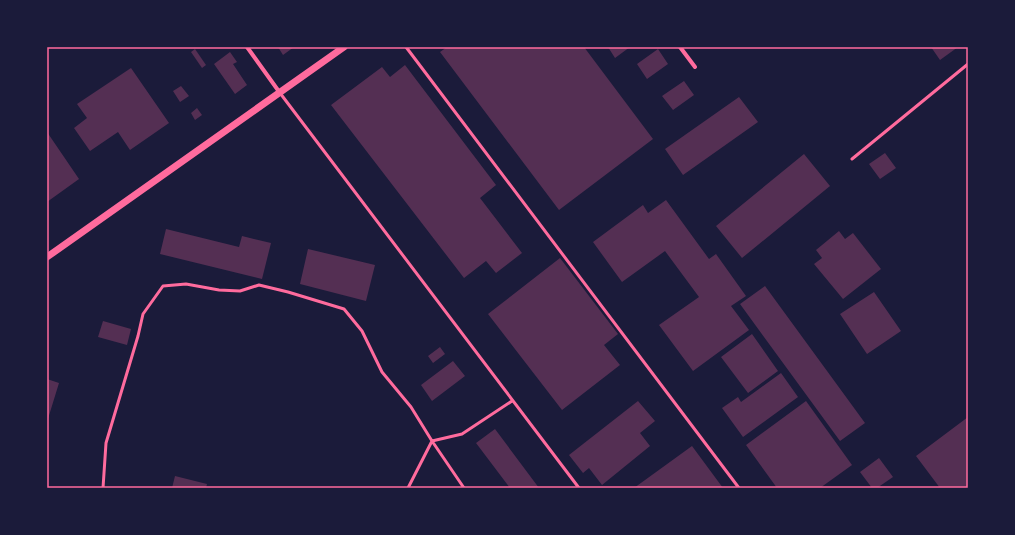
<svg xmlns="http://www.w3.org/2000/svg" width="1015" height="535" viewBox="0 0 1015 535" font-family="'Source Sans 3',sans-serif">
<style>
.building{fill:#542f53}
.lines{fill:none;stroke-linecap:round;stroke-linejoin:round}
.service{stroke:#ff6b9d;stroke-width:3}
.minor{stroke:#ff6b9d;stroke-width:4}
.tertiary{stroke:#ff6b9d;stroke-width:7}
.neatline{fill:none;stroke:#ff6b9d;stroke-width:1.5}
</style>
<rect width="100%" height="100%" fill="#1b1b3a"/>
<path class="building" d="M 278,47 L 294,47 L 283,55 Z
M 447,47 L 584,47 L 653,139 L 559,210 L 440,52 Z
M 608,47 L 630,47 L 615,58 Z
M 931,47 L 958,47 L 940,60 Z
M 195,49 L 206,65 L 202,68 L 191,52 Z
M 658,49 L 668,64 L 647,79 L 637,64 Z
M 230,52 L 237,62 L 233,64 L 247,85 L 235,94 L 214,64 Z
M 405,65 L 496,185 L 480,198 L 522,253 L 496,273 L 486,261 L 464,278 L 331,105 L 382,67 L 390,77 Z
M 131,68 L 169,123 L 130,150 L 118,132 L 90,151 L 74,128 L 87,118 L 77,104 Z
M 684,81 L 694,95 L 673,110 L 662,96 Z
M 181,86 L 189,96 L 180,102 L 173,91 Z
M 739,97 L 758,122 L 683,175 L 665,149 Z
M 197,108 L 202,115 L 195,120 L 191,113 Z
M 47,132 L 79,179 L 47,202 Z
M 885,153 L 896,168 L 880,179 L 869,164 Z
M 804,154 L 830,186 L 742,258 L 716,226 Z
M 666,200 L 709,259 L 716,254 L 746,296 L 731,306 L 749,330 L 693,371 L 659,325 L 699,297 L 665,251 L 622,282 L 593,242 L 643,205 L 648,213 Z
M 166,229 L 239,247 L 242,236 L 271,243 L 262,279 L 160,254 Z
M 839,231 L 845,239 L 853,233 L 881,269 L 843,299 L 814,264 L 822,258 L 816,250 Z
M 308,249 L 375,265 L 366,301 L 300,284 Z
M 560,258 L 618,334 L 604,345 L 620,365 L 562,410 L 488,314 Z
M 765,286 L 865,423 L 840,441 L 740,304 Z
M 874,292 L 901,331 L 867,354 L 840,314 Z
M 103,321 L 131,329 L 127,345 L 98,337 Z
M 752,334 L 778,371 L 748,393 L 721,357 Z
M 440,347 L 445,354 L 433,363 L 428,356 Z
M 453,361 L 465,376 L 432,401 L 421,385 Z
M 781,373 L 798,397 L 743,437 L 722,408 L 738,397 L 741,402 Z
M 47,379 L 59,383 L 47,422 Z
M 638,401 L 655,421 L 640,433 L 650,446 L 602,485 L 589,468 L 583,473 L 569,455 Z
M 806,401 L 852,465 L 820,488 L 777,488 L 746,445 Z
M 968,417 L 968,488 L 940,488 L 916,456 Z
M 495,429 L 539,488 L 510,488 L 476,443 Z
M 692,446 L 723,488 L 634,488 Z
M 879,458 L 893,477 L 877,488 L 872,488 L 860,472 Z
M 175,476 L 207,484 L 206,488 L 172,488 Z"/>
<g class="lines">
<path class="service" d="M 406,47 L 739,488
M 280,93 L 579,488
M 852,159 L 968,64
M 432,441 L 462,434 L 512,401
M 103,488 L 106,443 L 138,336 L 143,314 L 163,286 L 186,284 L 219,290 L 240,291 L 259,285 L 288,292 L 344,309 L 362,331 L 382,372 L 411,407 L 432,441 L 464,488
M 408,488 L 432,441"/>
<path class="minor" d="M 247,47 L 280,93
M 680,47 L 695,67"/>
<path class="tertiary" d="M 47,257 L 344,47"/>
</g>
<rect width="1015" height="535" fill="none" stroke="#1b1b3a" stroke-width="96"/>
<rect x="48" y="48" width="919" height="439" class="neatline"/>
</svg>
